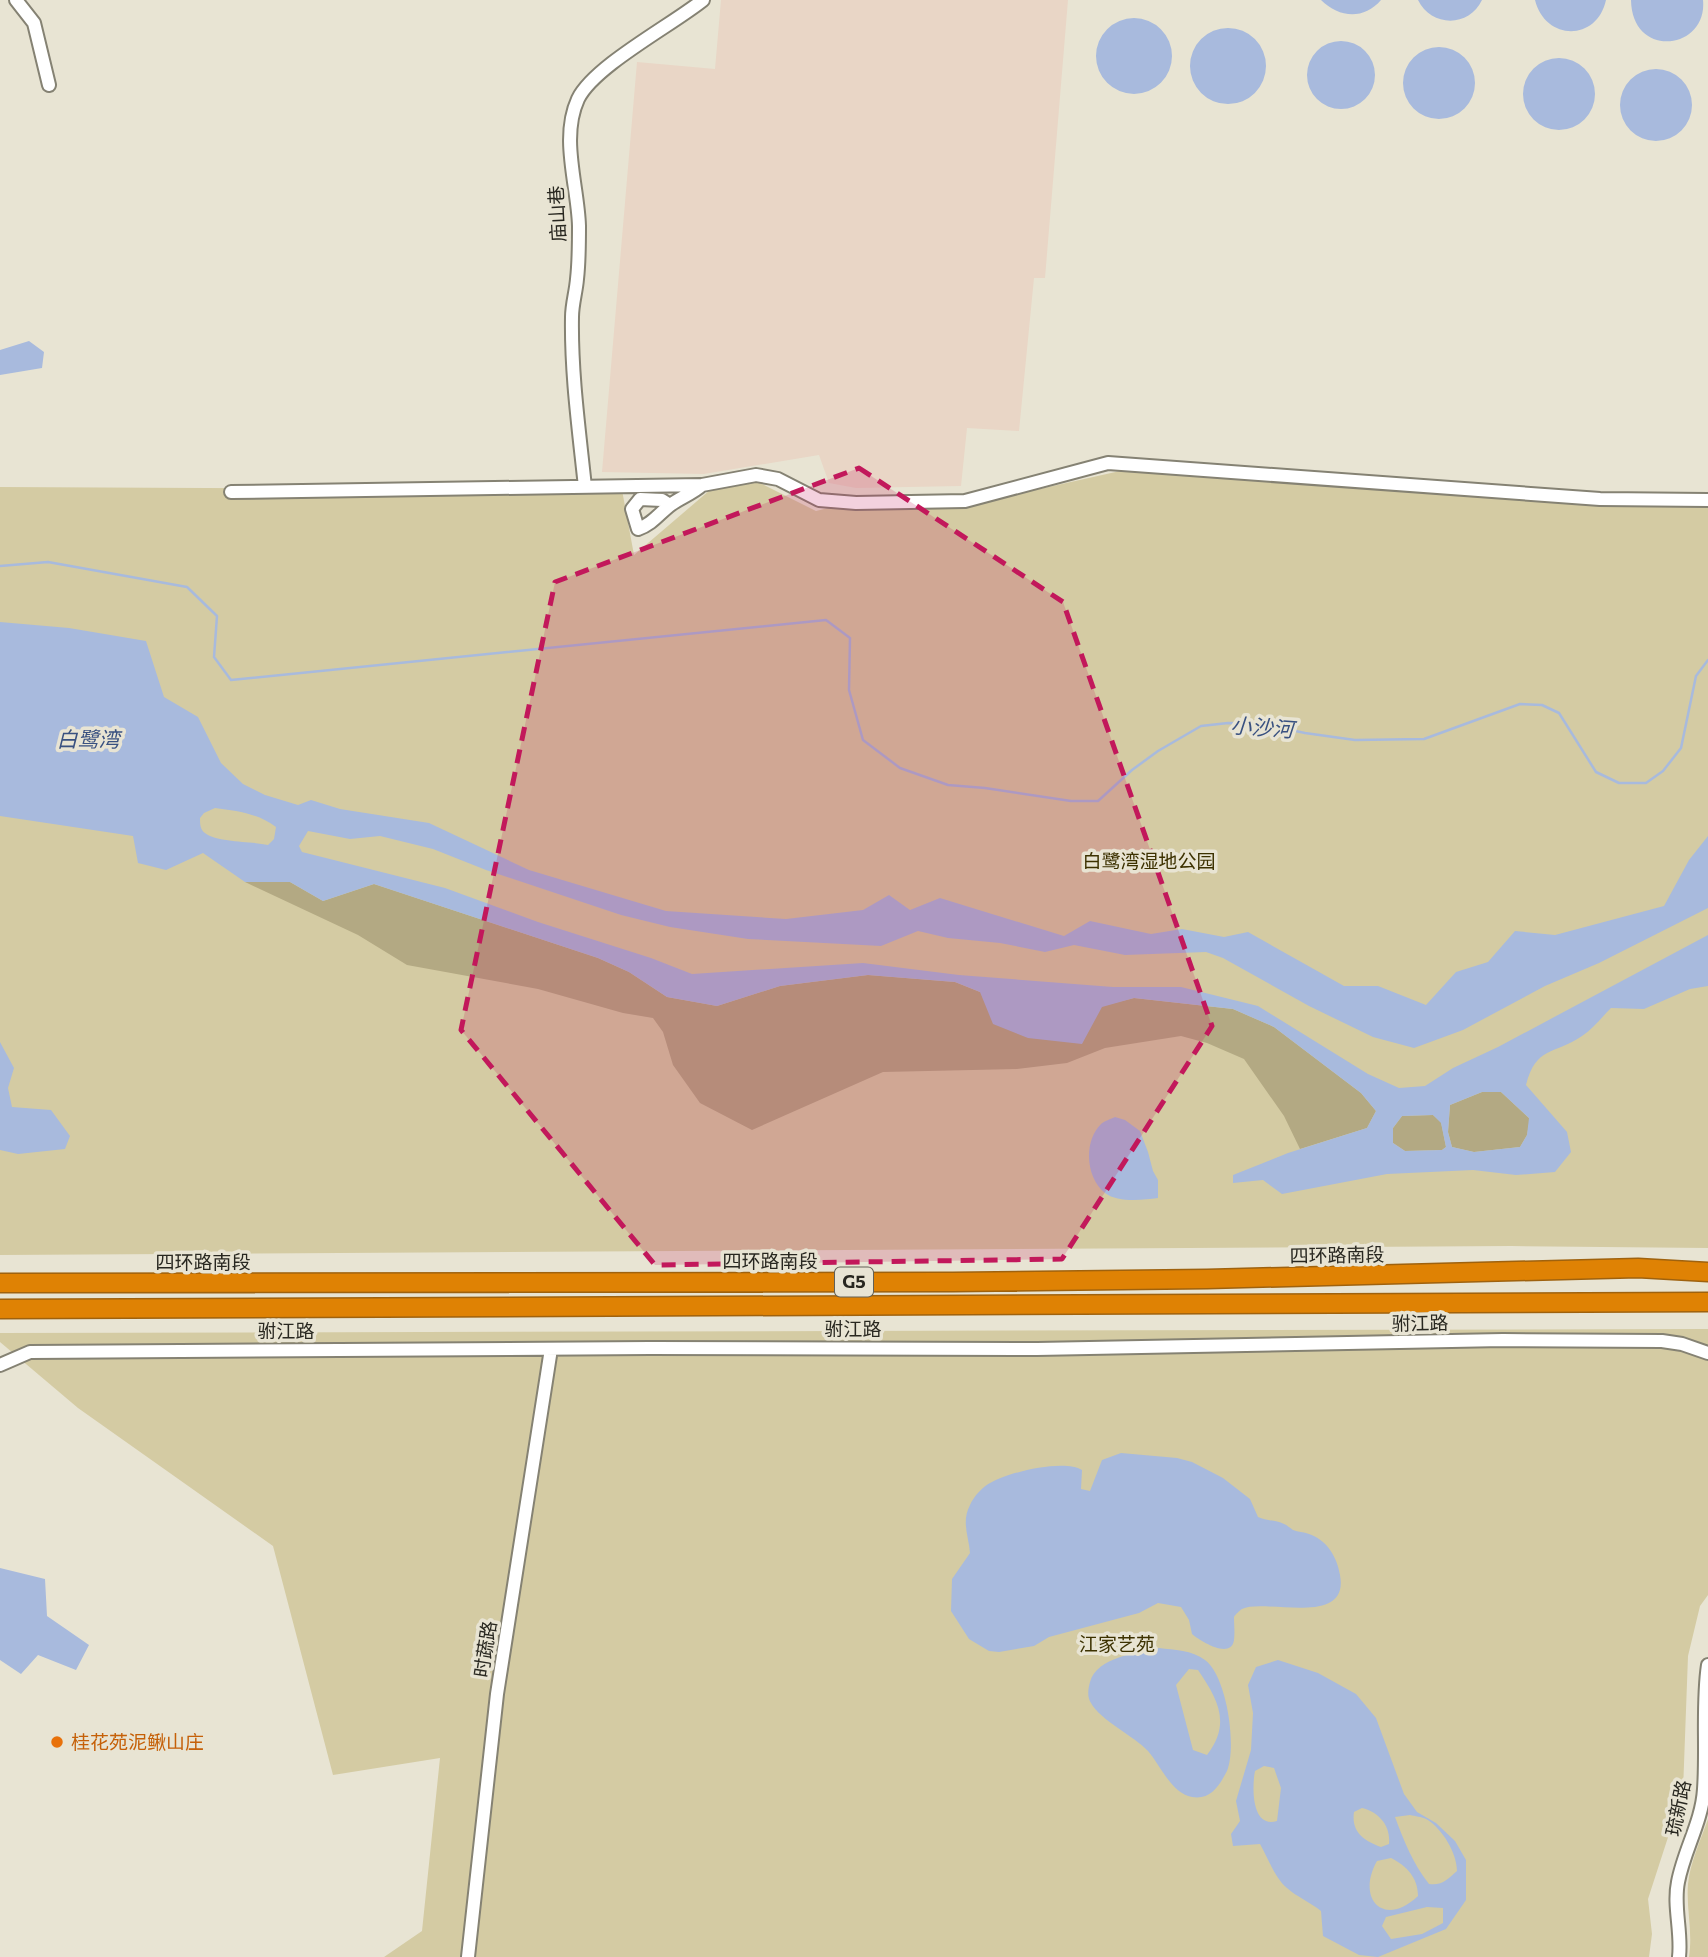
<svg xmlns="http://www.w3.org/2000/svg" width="1708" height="1957" viewBox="0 0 1708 1957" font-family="Commissioner,'Noto Sans SC',sans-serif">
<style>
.industrial{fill:#e9d6c6}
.green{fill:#d4cba3}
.forest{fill:#b3a983}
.water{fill:#a8badd;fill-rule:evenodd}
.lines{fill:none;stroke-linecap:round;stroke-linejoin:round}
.stream{stroke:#a8badd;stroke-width:2.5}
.minor-casing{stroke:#858273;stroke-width:16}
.highway-casing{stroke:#9f620e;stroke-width:21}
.minor{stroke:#fff;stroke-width:12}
.highway{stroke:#df8204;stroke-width:18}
.marked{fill:#c2185b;fill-opacity:0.2;stroke:#c2185b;stroke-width:5;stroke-dasharray:14 9;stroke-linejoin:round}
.food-dot{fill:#e8710a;stroke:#e8e4d3;stroke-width:2.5}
.labels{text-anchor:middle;stroke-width:7;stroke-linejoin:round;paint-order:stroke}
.shield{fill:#e8e4d3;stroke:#626056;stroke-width:2}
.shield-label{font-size:18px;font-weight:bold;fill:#282720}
.street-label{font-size:19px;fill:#282720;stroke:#e8e4d3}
.park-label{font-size:19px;fill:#3c3100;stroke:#e8e4d3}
.food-label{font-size:19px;fill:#c56008;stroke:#e8e4d3;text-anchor:start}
.water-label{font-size:21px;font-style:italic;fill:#395180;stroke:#e8e4d3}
</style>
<rect width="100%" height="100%" fill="#e8e4d3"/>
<path class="industrial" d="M 721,0 L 1068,0 L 1045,278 L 1034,278 L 1019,431 L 967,428 L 961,486 L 856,488 L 829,483 L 819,455 L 704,474 L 602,472 L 637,62 L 715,69 Z"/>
<path class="green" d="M 1120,471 L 1600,505 L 1708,505 L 1708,1248 L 1511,1246 L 0,1255 L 0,487 L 622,490 L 634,555 L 710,490 L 756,481 L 816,511 L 836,506 L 963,506 Z
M 1708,1329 L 1708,1595 L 1700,1606 L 1688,1656 L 1683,1791 L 1648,1899 L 1652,1934 L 1649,1957 L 384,1957 L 422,1931 L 440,1758 L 333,1775 L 273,1546 L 78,1408 L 0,1342 L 0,1333 Z
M 1708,1819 L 1708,1957 L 1689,1957 C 1693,1930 1686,1910 1688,1884 C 1690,1863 1701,1839 1708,1819 Z"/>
<path class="forest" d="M 245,882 L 290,882 L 323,901 L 374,884 L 598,958 L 629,972 L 667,997 L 717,1006 L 780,986 L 868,975 L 955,982 L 980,992 L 1102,1006 L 1134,998 L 1233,1009 L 1274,1027 L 1361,1093 L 1376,1111 L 1367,1128 L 1300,1149 L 1284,1116 L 1244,1059 L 1207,1043 L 1181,1036 L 1105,1048 L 1067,1063 L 1017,1069 L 883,1072 L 752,1130 L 700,1103 L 673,1065 L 663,1032 L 653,1018 L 623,1013 L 538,989 L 407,965 L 358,935 Z
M 1482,1092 L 1501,1092 L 1530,1119 L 1527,1135 L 1520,1147 L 1474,1152 L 1452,1147 L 1448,1132 L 1450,1105 Z
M 1433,1115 L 1441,1122 L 1446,1147 L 1442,1150 L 1405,1151 L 1393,1143 L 1393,1128 L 1402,1116 Z"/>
<path class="water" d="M 1321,0 L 1381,0 C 1364,20 1339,18 1321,0 Z
M 1418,0 L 1482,0 C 1469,28 1431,27 1418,0 Z
M 1535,0 L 1606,0 C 1597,42 1545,41 1535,0 Z
M 1631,0 L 1703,0 C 1708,50 1632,60 1631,0 Z
M1096 56a38 38 0 1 1 76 0a38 38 0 1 1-76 0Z
M1190 66a38 38 0 1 1 76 0a38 38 0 1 1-76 0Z
M1307 75a34 34 0 1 1 68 0a34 34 0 1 1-68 0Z
M1403 83a36 36 0 1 1 72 0a36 36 0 1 1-72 0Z
M1523 94a36 36 0 1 1 72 0a36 36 0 1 1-72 0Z
M1620 105a36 36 0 1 1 72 0a36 36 0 1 1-72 0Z
M 29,341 L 44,352 L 42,368 L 0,375 L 0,350 Z
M 0,622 L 69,628 L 146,641 L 164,697 L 198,717 L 221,763 L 243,784 L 265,795 L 298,805 L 311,800 L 340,809 L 429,823 L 529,870 L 666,911 L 786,919 L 863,910 L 889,895 L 910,910 L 940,898 L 1064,936 L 1090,921 L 1151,934 L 1182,929 L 1224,937 L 1248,932 L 1344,986 L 1378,986 L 1426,1005 L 1456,972 L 1488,962 L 1515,931 L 1555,935 L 1664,906 L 1689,860 L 1708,836 L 1708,908 L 1599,963 L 1545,986 L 1463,1030 L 1414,1048 L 1373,1037 L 1309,1006 L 1223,958 L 1206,952 L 1125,955 L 1074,945 L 1045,952 L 1000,943 L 948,938 L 918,931 L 881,946 L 748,939 L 670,927 L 621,915 L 486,870 L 433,849 L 380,836 L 350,839 L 308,831 L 299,846 L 302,852 L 445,888 L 538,922 L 651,958 L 692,974 L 863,963 L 959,975 L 1113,987 L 1181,987 L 1258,1006 L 1368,1074 L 1399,1088 L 1425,1086 L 1453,1068 L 1498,1047 L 1708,935 L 1708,986 L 1690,989 L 1644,1009 L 1611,1008 C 1602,1017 1593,1029 1582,1036 C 1554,1055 1536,1046 1526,1085 L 1567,1132 L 1571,1152 L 1555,1172 L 1516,1175 L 1473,1170 L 1387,1174 L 1282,1194 L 1263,1180 L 1233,1183 L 1233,1175 L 1288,1153 L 1367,1128 L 1376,1111 L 1361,1093 L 1274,1027 L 1233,1009 L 1134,998 L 1102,1007 L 1082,1044 L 1028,1038 L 993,1024 L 980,992 L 955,982 L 868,975 L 780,986 L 717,1006 L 667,997 L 629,972 L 598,958 L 374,884 L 323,901 L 290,882 L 245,882 L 203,853 L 166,870 L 138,863 L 133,836 L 0,816 ZM 215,808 C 237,811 257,813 276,827 L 274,839 L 268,845 C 252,841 218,843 205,833 C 200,830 200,823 200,818 L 204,813 ZM 1482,1092 L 1501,1092 L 1529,1118 L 1527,1135 L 1520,1147 L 1474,1152 L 1452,1147 L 1448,1132 L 1450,1105 ZM 1433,1115 L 1441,1123 L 1446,1147 L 1442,1150 L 1405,1151 L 1393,1143 L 1393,1128 L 1402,1116 Z
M 0,1042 L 14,1068 L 8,1088 L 12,1107 L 51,1110 L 70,1136 L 65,1149 L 18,1154 L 0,1150 Z
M 1115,1117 L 1125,1120 L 1140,1131 L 1148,1152 L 1153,1171 L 1158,1180 L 1158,1198 C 1143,1200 1118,1203 1105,1193 C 1086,1178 1083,1142 1101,1124 C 1104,1121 1111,1119 1115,1117 Z
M 1121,1453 L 1177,1458 L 1192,1462 L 1223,1478 L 1250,1499 L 1258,1517 C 1266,1521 1276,1520 1284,1524 C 1287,1525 1290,1528 1293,1530 C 1298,1532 1304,1532 1309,1534 C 1327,1540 1337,1557 1340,1575 C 1350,1628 1264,1598 1242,1609 C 1240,1610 1235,1615 1234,1617 C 1234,1624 1235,1632 1234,1640 C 1231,1660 1200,1641 1192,1634 L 1189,1620 L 1181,1607 L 1158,1603 L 1139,1613 L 1049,1637 L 1034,1646 L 999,1652 L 989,1651 L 969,1639 L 951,1611 L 952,1579 L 970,1553 C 969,1537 961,1522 970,1505 C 974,1496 983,1486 992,1482 C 1010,1472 1064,1459 1082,1470 L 1081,1489 L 1090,1491 L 1102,1460 Z
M 0,1568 L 45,1579 L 47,1616 L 89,1645 L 76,1670 L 38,1655 L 21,1674 L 0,1660 Z
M 1159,1648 C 1174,1650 1192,1650 1205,1660 C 1227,1676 1237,1747 1227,1771 C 1219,1786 1211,1800 1192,1797 C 1171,1793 1161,1766 1148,1751 C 1134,1736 1100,1720 1091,1703 C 1087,1697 1088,1689 1090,1682 C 1097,1657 1137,1653 1159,1648 ZM 1189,1669 L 1198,1670 C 1217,1698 1232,1723 1207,1755 L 1193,1750 L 1176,1685 Z
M 1278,1660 L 1318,1673 L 1356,1694 L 1376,1718 L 1404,1794 L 1417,1812 L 1436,1823 L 1455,1841 L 1466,1860 L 1466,1900 L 1446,1929 L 1378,1957 L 1359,1955 L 1323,1936 L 1321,1911 C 1310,1902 1297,1897 1287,1888 C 1275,1878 1268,1858 1260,1844 L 1233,1846 L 1231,1834 L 1240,1821 L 1236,1801 L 1251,1750 L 1253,1713 L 1248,1685 L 1256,1667 ZM 1264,1766 L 1274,1768 L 1281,1788 L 1277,1821 C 1251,1829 1252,1786 1255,1771 ZM 1362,1808 C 1379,1812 1391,1826 1389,1844 L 1381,1847 C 1364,1841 1351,1832 1354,1812 ZM 1410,1815 C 1415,1816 1422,1817 1426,1819 C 1442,1828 1457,1853 1457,1871 C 1448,1879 1442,1886 1429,1884 C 1413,1864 1404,1841 1395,1817 ZM 1391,1858 C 1407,1866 1418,1878 1418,1896 C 1383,1929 1356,1898 1377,1861 ZM 1427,1907 L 1443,1908 L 1443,1923 L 1422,1934 L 1391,1939 L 1382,1926 L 1386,1917 Z"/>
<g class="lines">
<path class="stream" d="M 0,566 L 48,562 L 187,587 L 217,616 L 214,657 L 231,680 L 826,620 L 850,638 L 849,690 L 863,740 L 900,768 L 948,785 L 985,788 L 1071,801 L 1098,801 L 1132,770 L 1158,751 L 1201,726 L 1228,723 L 1263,724 L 1305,733 L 1355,740 L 1424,739 L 1520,704 L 1542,705 L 1559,713 L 1596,772 L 1619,783 L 1646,783 L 1663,771 L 1681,748 L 1696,676 L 1708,660"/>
<defs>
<path id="minor" d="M 16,0 L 34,23 L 49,85
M 585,487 C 579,430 571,373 572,317 C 572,304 576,292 577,279 C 579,262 579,244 579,226 C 578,186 560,138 578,99 C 594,66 672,25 703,0
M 231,492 L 702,485 L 756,475 L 778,479 L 819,500 L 856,503 L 965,501 L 1108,463 L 1600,499 L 1708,500
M 670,505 L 662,500 L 640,499 L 632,509 L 638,529 C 652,524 658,515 669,506 C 679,498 692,494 702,485
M 0,1365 L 30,1352 L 650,1348 L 1037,1349 L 1503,1340 L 1662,1341 L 1682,1344 L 1708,1353
M 468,1957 L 497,1694 L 551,1349
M 1679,1957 C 1682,1932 1673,1906 1678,1882 C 1684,1850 1702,1822 1704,1789 C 1707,1748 1702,1705 1708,1665"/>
<path id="highway" d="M 0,1283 L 953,1282 L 1207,1279 L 1638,1268 L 1708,1272
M 0,1309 L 1708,1302"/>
</defs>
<use href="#minor" class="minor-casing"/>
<use href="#highway" class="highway-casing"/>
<use href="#minor" class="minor"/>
<use href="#highway" class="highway"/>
</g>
<path class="marked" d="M 859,468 L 1063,602 L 1212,1026 L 1062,1259 L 655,1265 L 461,1030 L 555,582 Z"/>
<circle class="food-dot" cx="57" cy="1742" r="7"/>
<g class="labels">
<rect class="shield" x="835" y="1267.5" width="38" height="29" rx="5"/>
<g class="shield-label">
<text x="854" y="1288">G5</text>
</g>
<g class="street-label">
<text transform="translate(557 214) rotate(-93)" y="7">庙山巷</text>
<text transform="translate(1337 1255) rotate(-1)" y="7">四环路南段</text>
<text x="770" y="1268">四环路南段</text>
<text x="203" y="1269">四环路南段</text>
<text transform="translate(1420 1323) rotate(-1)" y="7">驸江路</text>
<text x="853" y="1336">驸江路</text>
<text x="286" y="1338">驸江路</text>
<text transform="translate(485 1649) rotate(-81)" y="7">时蔬路</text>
<text transform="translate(1678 1808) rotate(-78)" y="7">琉新路</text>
</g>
<g class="park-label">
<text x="1149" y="868">白鹭湾湿地公园</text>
<text x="1117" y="1651">江家艺苑</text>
</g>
<g class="food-label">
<text x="71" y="1749">桂花苑泥鳅山庄</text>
</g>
<g class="water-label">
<text transform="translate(1262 728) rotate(4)" y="7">小沙河</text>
<text x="88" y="747">白鹭湾</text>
</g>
</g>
</svg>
